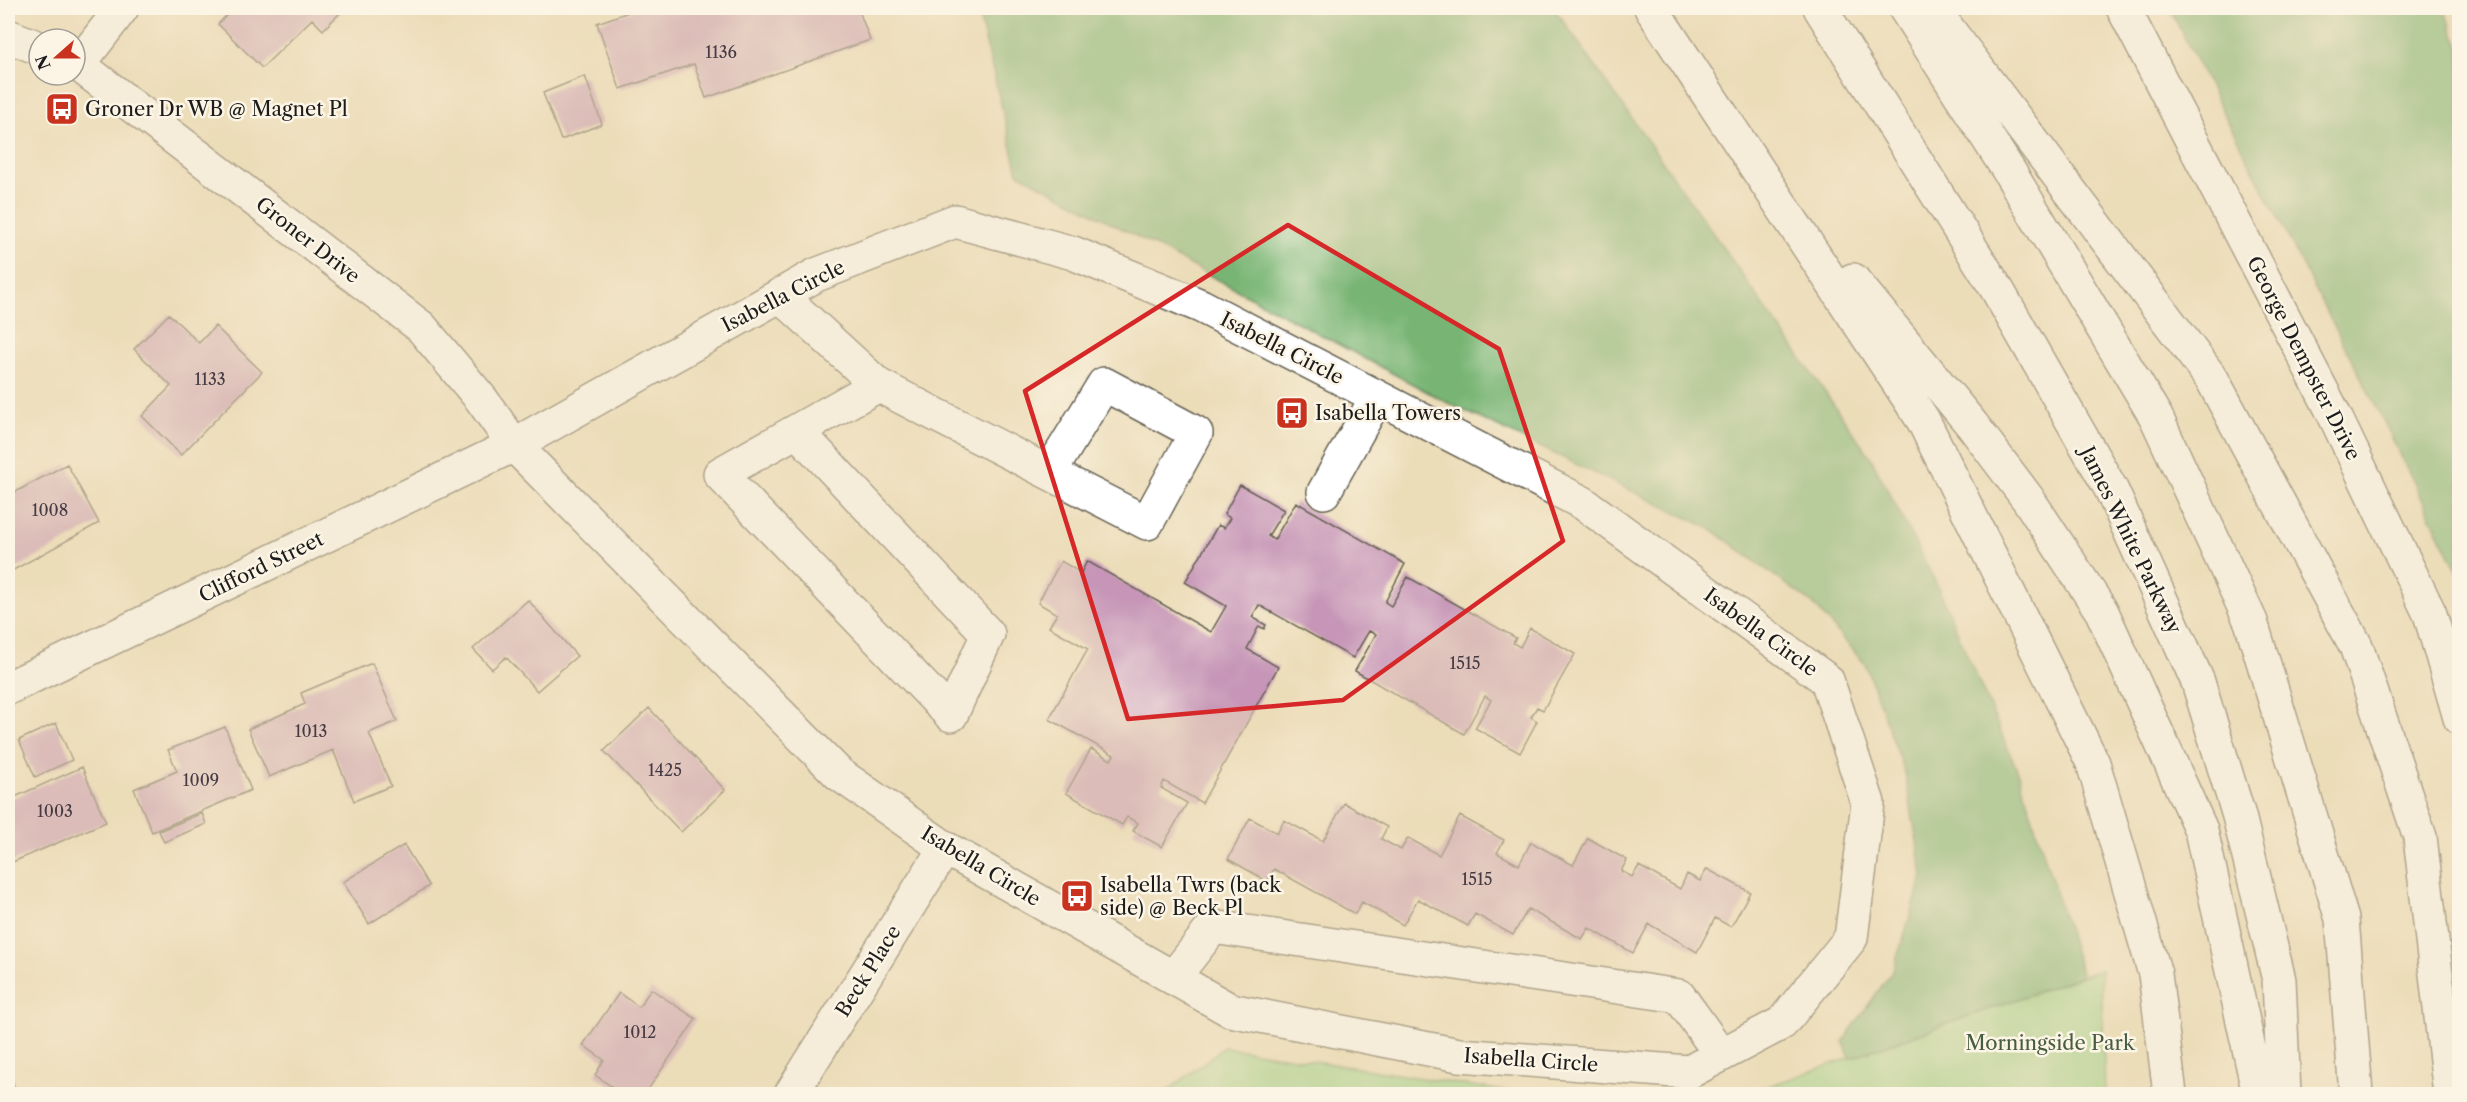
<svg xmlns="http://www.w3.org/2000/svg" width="2467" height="1102" viewBox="0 0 2467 1102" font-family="'Libre Caslon Text',serif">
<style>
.green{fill:#96d388;stroke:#597852;stroke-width:1.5}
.forest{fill:#78b574;stroke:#4a6848;stroke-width:1.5}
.building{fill:#c695b7}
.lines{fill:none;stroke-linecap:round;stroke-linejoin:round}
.minor-casing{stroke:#656053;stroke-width:36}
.major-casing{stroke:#656053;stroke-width:36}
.highway-casing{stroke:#656053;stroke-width:36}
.minor{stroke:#fff;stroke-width:33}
.major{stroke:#fff;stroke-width:33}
.highway{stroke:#fff;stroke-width:33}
.marked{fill:none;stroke:#d62828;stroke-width:4.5;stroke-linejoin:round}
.labels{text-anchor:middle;stroke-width:5;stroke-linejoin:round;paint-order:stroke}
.number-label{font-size:16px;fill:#463a43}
.poi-label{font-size:20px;fill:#1c1c1c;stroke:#fcf5e5;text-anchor:start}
.street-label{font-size:20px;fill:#1c1c1c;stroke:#fcf5e5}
.park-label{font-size:20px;fill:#475c42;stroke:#fcf5e5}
</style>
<rect width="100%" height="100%" fill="#fcf5e5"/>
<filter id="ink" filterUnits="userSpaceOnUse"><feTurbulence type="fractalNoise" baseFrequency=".0167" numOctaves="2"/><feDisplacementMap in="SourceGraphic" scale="12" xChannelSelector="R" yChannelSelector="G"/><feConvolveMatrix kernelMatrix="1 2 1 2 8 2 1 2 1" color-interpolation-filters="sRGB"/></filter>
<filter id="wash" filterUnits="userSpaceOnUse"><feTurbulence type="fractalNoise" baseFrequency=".008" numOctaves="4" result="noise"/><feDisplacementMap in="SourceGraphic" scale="24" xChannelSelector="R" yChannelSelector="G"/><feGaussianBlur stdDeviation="1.35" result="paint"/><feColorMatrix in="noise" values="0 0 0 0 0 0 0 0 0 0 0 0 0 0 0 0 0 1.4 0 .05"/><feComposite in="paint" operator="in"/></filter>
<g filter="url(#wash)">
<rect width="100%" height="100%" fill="#ecddb9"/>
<path class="green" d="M 2101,970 L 2105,1094 L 1746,1094 Z
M 1224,1047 L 1523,1094 L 1164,1094 Z"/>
<path class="forest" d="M 977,8 L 1554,8 L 1870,456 L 1936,583 L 2019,774 L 2082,976 L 1850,1058 L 1843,1041 L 1893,970 L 1923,876 L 1905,773 L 1865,664 L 1813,604 L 1711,529 L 1448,403 L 1018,173 Z
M 2169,8 L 2444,8 L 2460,49 L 2459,574 L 2383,420 Z"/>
<g id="blocks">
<path class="building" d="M 234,8 L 345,8 L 323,30 L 312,19 L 262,68 L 218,24 Z
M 640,8 L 858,8 L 870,40 L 706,98 L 694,64 L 620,89 L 597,23 Z
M 585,76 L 602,124 L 561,140 L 543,93 Z
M 169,314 L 199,343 L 215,326 L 262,372 L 181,455 L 142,416 L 171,386 L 134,349 Z
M 67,464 L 99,523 L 8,573 L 8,496 Z
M 1240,485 L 1284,510 L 1268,536 L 1274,540 L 1296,502 L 1405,564 L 1385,602 L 1391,606 L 1408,577 L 1516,638 L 1513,643 L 1520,647 L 1530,628 L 1575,654 L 1543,710 L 1537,707 L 1531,717 L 1537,721 L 1520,753 L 1475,728 L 1491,700 L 1485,696 L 1464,734 L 1355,671 L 1376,634 L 1369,631 L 1353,658 L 1259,605 L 1252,617 L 1266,625 L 1264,629 L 1259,626 L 1247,649 L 1278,667 L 1202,803 L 1164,781 L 1161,788 L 1187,803 L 1162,847 L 1133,831 L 1138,823 L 1127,817 L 1122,825 L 1066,793 L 1091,749 L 1111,760 L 1114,755 L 1049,719 L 1088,649 L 1049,627 L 1057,614 L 1038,603 L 1061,561 L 1081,573 L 1087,561 L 1211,632 L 1226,606 L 1185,582 L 1218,525 L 1224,528 L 1230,518 L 1224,514 Z
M 528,600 L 577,656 L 537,691 L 506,657 L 492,669 L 473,649 Z
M 372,663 L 397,721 L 369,733 L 391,786 L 354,801 L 333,750 L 269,777 L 248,729 L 305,704 L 301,693 Z
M 649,708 L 725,790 L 681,832 L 604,751 Z
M 56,723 L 72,760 L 35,777 L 19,740 Z
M 225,727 L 251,790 L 152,832 L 134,789 L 177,771 L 168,750 Z
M 82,767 L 106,822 L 8,864 L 8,800 Z
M 1344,803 L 1387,827 L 1381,839 L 1401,850 L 1408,838 L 1439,855 L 1460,816 L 1504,840 L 1497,853 L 1519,865 L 1531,842 L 1573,865 L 1588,838 L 1627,860 L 1621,871 L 1632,877 L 1639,866 L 1680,889 L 1687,874 L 1700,881 L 1707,869 L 1750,892 L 1731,927 L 1715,918 L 1697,952 L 1649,924 L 1633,953 L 1589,928 L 1582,939 L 1528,909 L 1513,935 L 1475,914 L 1468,926 L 1418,899 L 1403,925 L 1362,902 L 1355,914 L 1274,869 L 1267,881 L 1228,859 L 1250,818 L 1277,833 L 1284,820 L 1323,841 Z
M 202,813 L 206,824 L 164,842 L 159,831 Z
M 404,845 L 429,886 L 369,924 L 343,882 Z
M 651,989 L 696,1019 L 645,1094 L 623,1094 L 595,1075 L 604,1060 L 583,1045 L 619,993 L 639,1007 Z
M 9,1067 L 16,1094 L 8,1094 L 8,1068 Z"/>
</g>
</g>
<g filter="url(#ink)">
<use href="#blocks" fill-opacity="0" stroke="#656053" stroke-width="1.5"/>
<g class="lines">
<defs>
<path id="minor" d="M 8,36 L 39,48
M 79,64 L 122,8
M 780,295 L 878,385 L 1147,523 L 1196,433 L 1104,384 L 1050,472
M 797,431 L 988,634 L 951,715 L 720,474 L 878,385
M 1324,492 L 1377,397
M 8,688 L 514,445 L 816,275 L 955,221 L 1073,253 L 1201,306 L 1583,503 L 1827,680 L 1868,803 L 1851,938 L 1782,1023 L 1689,1072 L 1459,1055 L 1230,1010 L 945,848 L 839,774 L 514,445 L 482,400 L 421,327 L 75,62
M 1173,978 L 1213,927 L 1679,996 L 1721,1055
M 791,1094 L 945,848"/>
<path id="major" d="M 2123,8 L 2331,408 L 2430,614 L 2460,718"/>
<path id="highway" d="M 1651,8 L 1923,420 L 2093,763 L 2155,974 L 2170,1094
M 1820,8 L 1998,291 L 2111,489 L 2198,682 L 2239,816 L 2279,980 L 2284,1094
M 1905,8 L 2009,171 L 2156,417 L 2251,622 L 2342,919 L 2356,1094
M 1932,8 L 2212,379 L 2356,646 L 2420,837 L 2450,1094
M 1853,280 L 1973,426 L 2028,499 L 2102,612 L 2201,830 L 2259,1094"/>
</defs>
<use href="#minor" class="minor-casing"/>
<use href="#major" class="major-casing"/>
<use href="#highway" class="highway-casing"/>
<use href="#minor" class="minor"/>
<use href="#major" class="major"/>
<use href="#highway" class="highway"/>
</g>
</g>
<path d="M0 0H2467V1102H0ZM 1288,225 L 1499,349 L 1563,541 L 1343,700 L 1128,719 L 1025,391 Z" fill="#ecddb9" fill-opacity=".55" fill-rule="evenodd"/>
<path class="marked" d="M 1288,225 L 1499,349 L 1563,541 L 1343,700 L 1128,719 L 1025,391 Z"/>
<defs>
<symbol id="bus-square" viewBox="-11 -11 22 22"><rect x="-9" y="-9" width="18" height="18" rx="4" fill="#c8321e" stroke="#fcf5e5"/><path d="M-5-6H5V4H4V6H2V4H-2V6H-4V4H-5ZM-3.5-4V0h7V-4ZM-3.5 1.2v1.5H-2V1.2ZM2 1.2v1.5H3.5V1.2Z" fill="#fff"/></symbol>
</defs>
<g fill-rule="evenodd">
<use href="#bus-square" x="43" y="90" width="38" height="38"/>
<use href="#bus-square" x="1273" y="394" width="38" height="38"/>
<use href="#bus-square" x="1058" y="877" width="38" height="38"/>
</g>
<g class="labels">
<g class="number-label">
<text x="721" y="58">1136</text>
<text x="210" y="385">1133</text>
<text x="50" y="516">1008</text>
<text x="1465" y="669">1515</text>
<text x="311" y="737">1013</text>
<text x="665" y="776">1425</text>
<text x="201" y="786">1009</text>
<text x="55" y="817">1003</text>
<text x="1477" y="885">1515</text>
<text x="640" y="1038">1012</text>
</g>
<g class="poi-label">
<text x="85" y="116">Groner Dr WB @ Magnet Pl</text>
<text x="1315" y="420">Isabella Towers</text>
<text x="1100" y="892">Isabella Twrs (back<tspan x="1100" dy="23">side) @ Beck Pl</tspan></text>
</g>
<g class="street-label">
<text transform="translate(308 240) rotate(38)" y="7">Groner Drive</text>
<text transform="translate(783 296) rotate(-27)" y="7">Isabella Circle</text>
<text transform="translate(1282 348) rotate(27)" y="7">Isabella Circle</text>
<text transform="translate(2304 358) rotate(63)" y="7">George Dempster Drive</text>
<text transform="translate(2131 540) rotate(64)" y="7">James White Parkway</text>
<text transform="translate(261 567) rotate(-26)" y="7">Clifford Street</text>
<text transform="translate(1761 632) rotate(36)" y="7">Isabella Circle</text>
<text transform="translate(981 866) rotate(31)" y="7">Isabella Circle</text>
<text transform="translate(868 971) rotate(-58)" y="7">Beck Place</text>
<text transform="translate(1531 1060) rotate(4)" y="7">Isabella Circle</text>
</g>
<g class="park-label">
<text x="2050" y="1050">Morningside Park</text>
</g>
</g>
<rect width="2467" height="1102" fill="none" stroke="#fcf5e5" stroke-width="30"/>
<g transform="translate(57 57) rotate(249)"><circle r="28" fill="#fcf5e5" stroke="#a29e95" stroke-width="1.5"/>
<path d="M0-4.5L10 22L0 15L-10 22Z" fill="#c8321e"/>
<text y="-9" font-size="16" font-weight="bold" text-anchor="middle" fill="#1c1c1c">N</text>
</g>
</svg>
